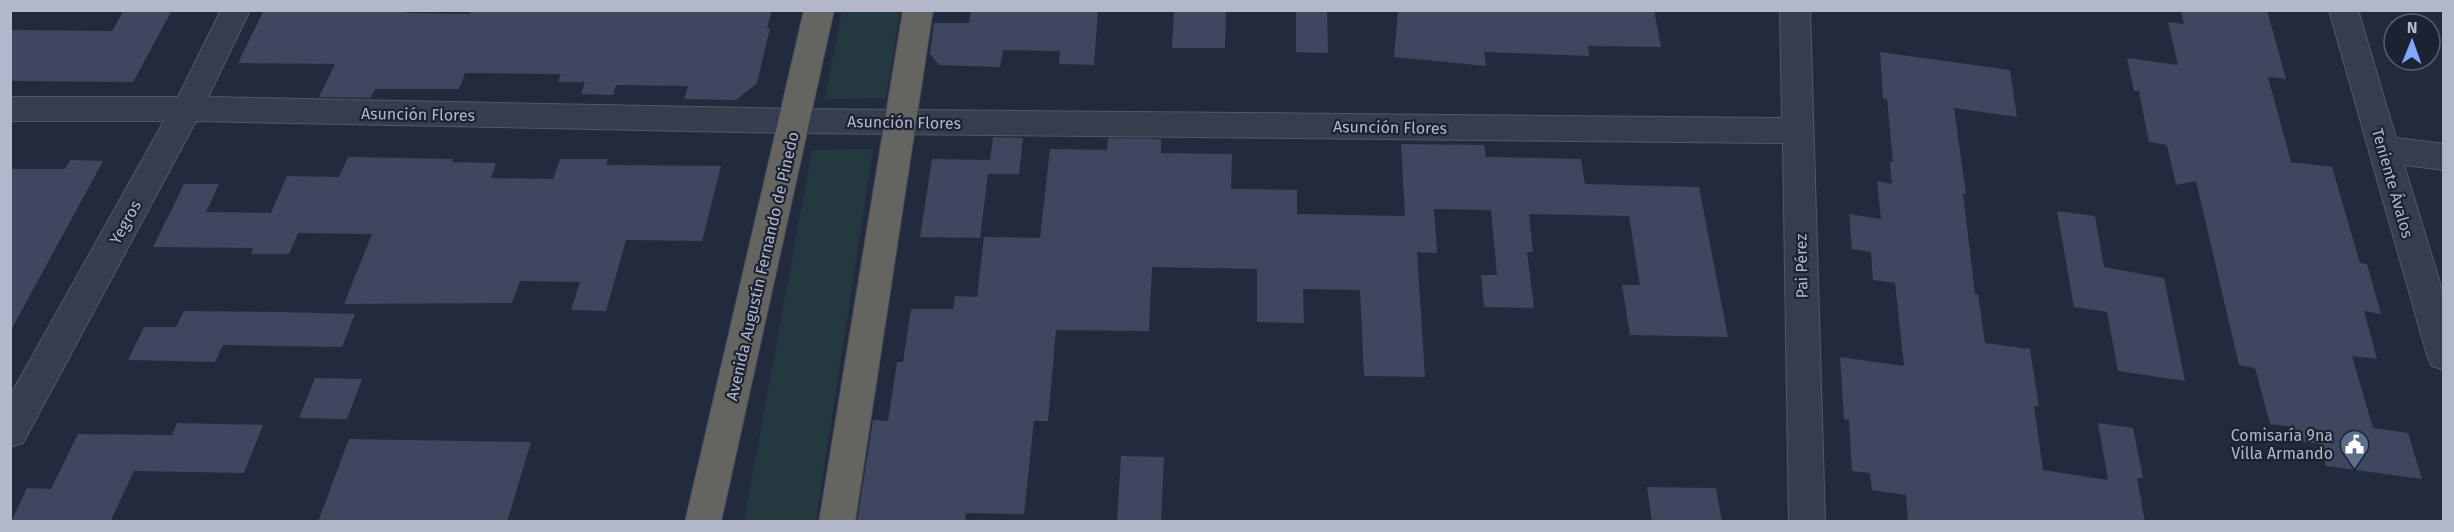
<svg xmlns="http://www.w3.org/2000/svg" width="2454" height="532" viewBox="0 0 2454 532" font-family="'Fira Sans',sans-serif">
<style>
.green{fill:#24393f}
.building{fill:#3e475e}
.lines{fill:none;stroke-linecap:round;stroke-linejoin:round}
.minor-casing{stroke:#515869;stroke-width:2}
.trunk-casing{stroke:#414859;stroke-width:2}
.minor{fill:#363d4e;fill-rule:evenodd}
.trunk{fill:#646460;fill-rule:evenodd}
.labels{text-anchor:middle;stroke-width:4.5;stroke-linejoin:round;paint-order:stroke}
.street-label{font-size:16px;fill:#b2b8c9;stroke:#1b2333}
.poi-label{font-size:16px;fill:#b2b8c9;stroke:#1b2333;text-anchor:end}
</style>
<rect width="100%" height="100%" fill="#222b3e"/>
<path class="green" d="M 842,11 L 900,11 L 886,98 L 825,99 Z
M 873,149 L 816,521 L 744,521 L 812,150 Z"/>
<path class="building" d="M 124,10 L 172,10 L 133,82 L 10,81 L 10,30 L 112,31 Z
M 264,10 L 407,10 L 406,13 L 470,14 L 471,10 L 772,10 L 767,28 L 770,28 L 757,83 L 736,100 L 684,99 L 688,86 L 616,85 L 613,95 L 581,94 L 585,82 L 558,82 L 561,74 L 465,73 L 459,89 L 375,89 L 371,98 L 319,97 L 335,64 L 238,63 Z
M 971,10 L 1098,10 L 1094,65 L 1059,64 L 1060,51 L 1003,50 L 1000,67 L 939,65 L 930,54 L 934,23 L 969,23 Z
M 1174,10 L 1226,10 L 1225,48 L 1172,48 Z
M 1296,10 L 1327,10 L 1328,53 L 1296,52 Z
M 1398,10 L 1654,10 L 1661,47 L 1588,46 L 1589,56 L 1484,52 L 1486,66 L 1394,57 Z
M 2181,10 L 2267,10 L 2286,79 L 2268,77 L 2291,162 L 2332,167 L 2360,263 L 2367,264 L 2381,314 L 2364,311 L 2377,359 L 2352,356 L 2373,428 L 2408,433 L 2422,479 L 2326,466 L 2320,444 L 2297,441 L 2293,427 L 2270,424 L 2255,368 L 2239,365 L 2196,181 L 2176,185 L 2167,145 L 2149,142 L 2139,91 L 2134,91 L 2127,58 L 2178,65 L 2168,22 L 2184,24 Z
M 1880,52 L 2010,70 L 2017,117 L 1954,108 L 1966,194 L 1963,193 L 1975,294 L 1978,294 L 1985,343 L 2030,349 L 2039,407 L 2034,406 L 2043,470 L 2108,480 L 2098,423 L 2133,428 L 2143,478 L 2137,478 L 2145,522 L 1908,522 L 1906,495 L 1872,490 L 1870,473 L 1852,471 L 1849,420 L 1844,419 L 1840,357 L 1904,366 L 1895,283 L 1873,280 L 1871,252 L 1852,249 L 1849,214 L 1881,219 L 1877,181 L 1892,184 L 1890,162 L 1893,162 L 1887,99 L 1883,99 Z
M 993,137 L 1023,138 L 1019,174 L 988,174 L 980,238 L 920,237 L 932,159 L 990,160 Z
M 1108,138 L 1161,139 L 1161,153 L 1232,154 L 1231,189 L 1297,190 L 1297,214 L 1405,216 L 1401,144 L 1484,145 L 1486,157 L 1581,159 L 1585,184 L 1699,187 L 1728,337 L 1630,335 L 1622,285 L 1640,285 L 1629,216 L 1529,214 L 1533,252 L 1527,252 L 1534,308 L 1484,307 L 1481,275 L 1497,275 L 1491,210 L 1434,209 L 1437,253 L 1417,252 L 1425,377 L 1364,376 L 1360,290 L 1303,289 L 1304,323 L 1257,322 L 1257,269 L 1152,267 L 1149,331 L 1056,330 L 1048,421 L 1034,421 L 1024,514 L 966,513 L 965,522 L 857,522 L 873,420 L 888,421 L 897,362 L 903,362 L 911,309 L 953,309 L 955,296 L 977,297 L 984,237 L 1040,238 L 1050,149 L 1107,150 Z
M 348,157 L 453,159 L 452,162 L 496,163 L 491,178 L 553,179 L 560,159 L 608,159 L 606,165 L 721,166 L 702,241 L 626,240 L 606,311 L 571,310 L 580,282 L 520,281 L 512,303 L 344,304 L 372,234 L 298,233 L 289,254 L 251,254 L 253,248 L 153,247 L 184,184 L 219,184 L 206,212 L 271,213 L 287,176 L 339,177 Z
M 70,160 L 103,161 L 10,332 L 10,169 L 65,169 Z
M 2057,211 L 2095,216 L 2104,267 L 2164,278 L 2185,381 L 2118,371 L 2107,312 L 2074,307 Z
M 184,311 L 281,312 L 355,314 L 342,347 L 223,345 L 215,362 L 128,360 L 144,327 L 176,327 Z
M 315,378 L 362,379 L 347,419 L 299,418 Z
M 177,423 L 263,425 L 244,473 L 134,471 L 110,522 L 11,522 L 27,488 L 51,489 L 78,434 L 172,435 Z
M 349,439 L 531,442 L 507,522 L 318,522 Z
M 1121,456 L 1164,457 L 1161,522 L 1117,522 Z
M 1647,487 L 1716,488 L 1722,522 L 1652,522 Z"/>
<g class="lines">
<defs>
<path id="minor" d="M 221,10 L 250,10 L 208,97 L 795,109 L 1782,118 L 1780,10 L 1810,10 L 1825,522 L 1789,522 L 1783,143 L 795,133 L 196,121 L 23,443 L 10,447 L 10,396 L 164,121 L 10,121 L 10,97 L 178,97 Z
M 2329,10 L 2358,10 L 2396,138 L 2444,144 L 2444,170 L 2404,165 L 2444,296 L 2444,370 L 2432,366 L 2427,355 Z"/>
<path id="trunk" d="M 804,10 L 834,10 L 721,522 L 685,522 Z
M 903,10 L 933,10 L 855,522 L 819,522 Z"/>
</defs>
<use href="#minor" class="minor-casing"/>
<use href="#trunk" class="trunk-casing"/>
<use href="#minor" class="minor"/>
<use href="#trunk" class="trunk"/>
</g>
<defs>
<symbol id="civic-pin" viewBox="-11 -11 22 30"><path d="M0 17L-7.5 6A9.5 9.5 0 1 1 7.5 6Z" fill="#5c6f8a" stroke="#1b2333"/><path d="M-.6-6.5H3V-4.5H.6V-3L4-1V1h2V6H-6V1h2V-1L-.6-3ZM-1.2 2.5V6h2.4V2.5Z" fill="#fff"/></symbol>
</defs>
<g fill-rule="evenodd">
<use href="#civic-pin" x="2338" y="428" width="33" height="45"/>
</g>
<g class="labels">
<g class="street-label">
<text transform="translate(418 114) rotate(1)" y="6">Asunción Flores</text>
<text transform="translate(904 122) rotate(1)" y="6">Asunción Flores</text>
<text transform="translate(1390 127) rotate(1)" y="6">Asunción Flores</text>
<text transform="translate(2393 183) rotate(74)" y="6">Teniente Ávalos</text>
<text transform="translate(125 222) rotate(-61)" y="6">Yegros</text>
<text transform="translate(762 266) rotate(-77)" y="6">Avenida Augustín Fernando de Pinedo</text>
<text transform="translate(1801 266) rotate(-91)" y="6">Pai Pérez</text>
</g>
<g class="poi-label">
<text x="2333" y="441">Comisaría 9na<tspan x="2333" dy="18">Villa Armando</tspan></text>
</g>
</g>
<rect width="2454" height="532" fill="none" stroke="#b2b8c9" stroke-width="24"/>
<g transform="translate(2412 42) rotate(1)"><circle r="28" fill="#1b2333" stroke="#575f6f" stroke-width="1.5"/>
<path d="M0-4.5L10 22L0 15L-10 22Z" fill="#82a5fe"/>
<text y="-9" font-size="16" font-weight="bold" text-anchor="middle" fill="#b2b8c9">N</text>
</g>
</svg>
